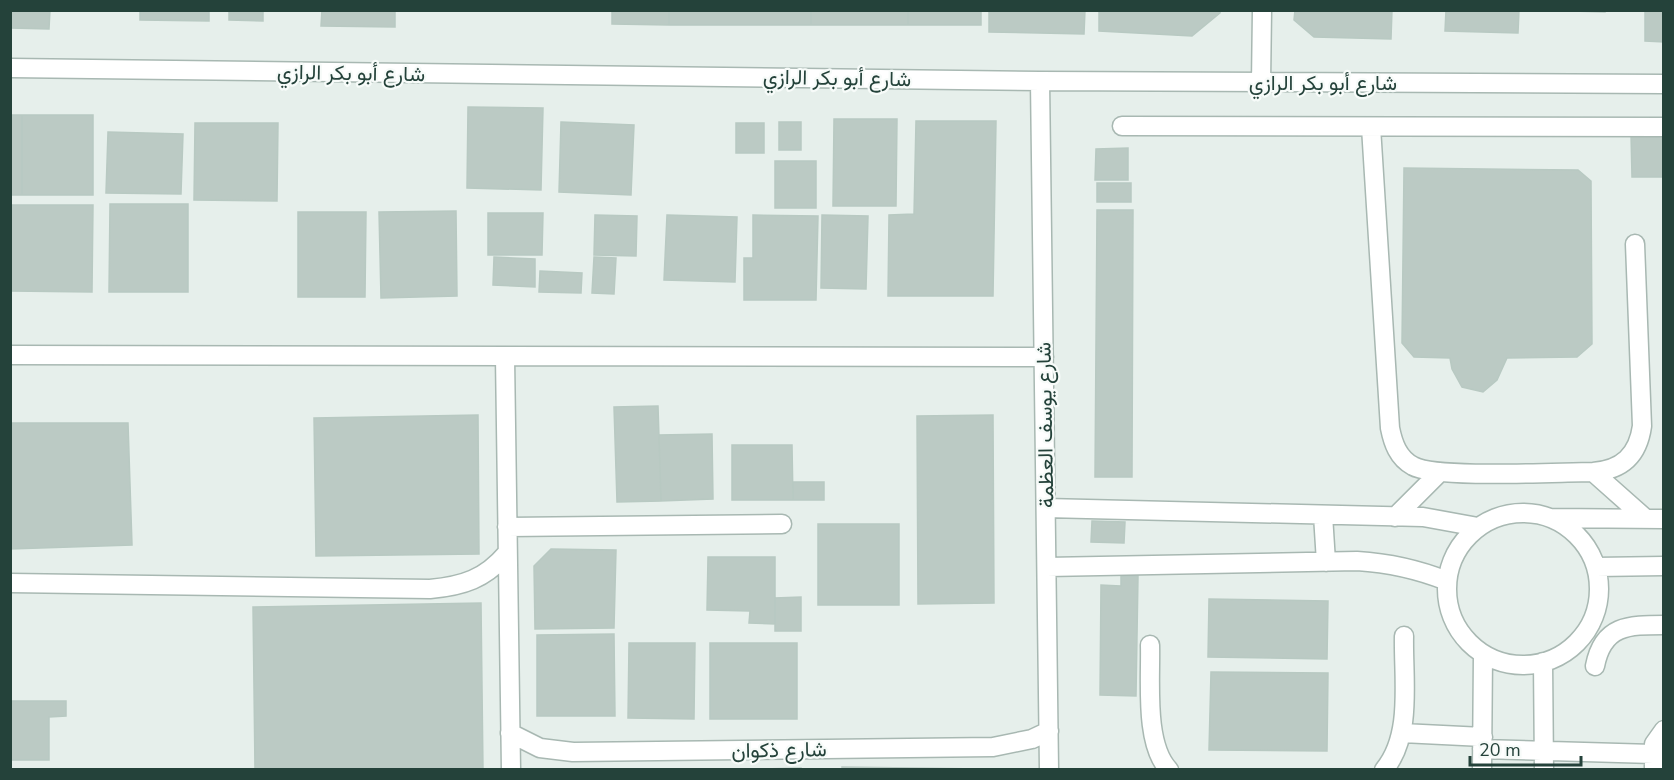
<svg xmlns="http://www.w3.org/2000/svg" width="1674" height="780" viewBox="0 0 1674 780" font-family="'Nunito Sans',Vazirmatn,sans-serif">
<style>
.building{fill:#bbcac4;stroke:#b8c9c2;stroke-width:1.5}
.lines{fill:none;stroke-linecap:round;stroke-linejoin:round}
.minor-casing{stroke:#a8b8b2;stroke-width:21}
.minor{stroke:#fff;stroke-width:18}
.labels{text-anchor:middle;stroke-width:4.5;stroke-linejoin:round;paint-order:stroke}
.street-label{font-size:21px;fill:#24423a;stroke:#f7fbf9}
</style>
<rect width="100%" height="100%" fill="#e6efeb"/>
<path class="building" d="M 10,10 L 50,10 L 49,29 L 10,28 Z
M 140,10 L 209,10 L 209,21 L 140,20 Z
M 229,10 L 300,10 L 263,11 L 263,21 L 229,20 Z
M 322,10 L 395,10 L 395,27 L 321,26 Z
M 612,10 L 669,10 L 669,25 L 612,24 Z
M 669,10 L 811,10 L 811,25 L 669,25 Z
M 811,10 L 908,10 L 908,25 L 811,25 Z
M 908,10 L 981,10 L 981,25 L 908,25 Z
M 989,10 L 1085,10 L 1084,34 L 989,32 Z
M 1099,10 L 1220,10 L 1220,13 L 1192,36 L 1099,31 Z
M 1295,10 L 1392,10 L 1391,39 L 1314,37 L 1294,20 Z
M 1446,10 L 1519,10 L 1518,33 L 1445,31 Z
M 1538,10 L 1605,10 L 1605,12 Z
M 1645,10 L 1664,10 L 1664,42 L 1645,41 Z
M 468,107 L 543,108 L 541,190 L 467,188 Z
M 10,115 L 22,115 L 22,195 L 10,195 Z
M 22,115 L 93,115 L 93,195 L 22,195 Z
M 834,119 L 897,119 L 896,206 L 833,206 Z
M 916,121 L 996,121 L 993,296 L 888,296 L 889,215 L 914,214 Z
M 561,122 L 634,125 L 631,195 L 559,192 Z
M 779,122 L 801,122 L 801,150 L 779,150 Z
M 195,123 L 278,123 L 277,201 L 194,200 Z
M 736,123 L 764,123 L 764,153 L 736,153 Z
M 108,132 L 183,134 L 181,194 L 106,193 Z
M 1631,134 L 1664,134 L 1664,177 L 1632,177 Z
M 1128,148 L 1128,180 L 1095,180 L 1096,149 Z
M 775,161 L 816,161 L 816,208 L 775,208 Z
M 1404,168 L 1578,170 L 1591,181 L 1592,344 L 1577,357 L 1507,358 L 1497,380 L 1483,392 L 1462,387 L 1452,369 L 1450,358 L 1414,357 L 1402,343 Z
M 1097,183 L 1131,183 L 1131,202 L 1097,202 Z
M 110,204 L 188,204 L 188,292 L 109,292 Z
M 10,205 L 93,205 L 92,292 L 10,291 Z
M 1097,210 L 1133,210 L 1132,477 L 1095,477 Z
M 456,211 L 457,296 L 381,298 L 379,212 Z
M 298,212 L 366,212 L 365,297 L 298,297 Z
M 488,213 L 543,213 L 542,255 L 488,255 Z
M 595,215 L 637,216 L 636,256 L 594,255 Z
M 667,215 L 737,217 L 735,282 L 664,280 Z
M 753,215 L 818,216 L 816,300 L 744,300 L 744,258 L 753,258 Z
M 822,215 L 868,216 L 866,289 L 821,288 Z
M 494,257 L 535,259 L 535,287 L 493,285 Z
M 594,257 L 616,258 L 614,294 L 592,293 Z
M 540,271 L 582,273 L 581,293 L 539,292 Z
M 658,406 L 661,501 L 617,502 L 614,407 Z
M 478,415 L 479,554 L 316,556 L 314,418 Z
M 993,415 L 994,603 L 918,604 L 917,416 Z
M 10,423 L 128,423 L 132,545 L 10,549 Z
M 712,434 L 713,499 L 661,501 L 659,435 Z
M 732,445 L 792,445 L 793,500 L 732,500 Z
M 793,482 L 824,482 L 824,500 L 793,500 Z
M 1092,521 L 1125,522 L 1124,543 L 1091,542 Z
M 818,524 L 899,524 L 899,605 L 818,605 Z
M 551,549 L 616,550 L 614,628 L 535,629 L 534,566 Z
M 708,557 L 775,557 L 775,624 L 749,623 L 750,611 L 707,610 Z
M 1121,576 L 1138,576 L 1136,696 L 1100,695 L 1101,585 L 1121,586 Z
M 801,597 L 801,631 L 775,631 L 775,598 Z
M 1209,599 L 1328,601 L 1327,659 L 1208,657 Z
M 481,603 L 483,770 L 255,770 L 253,607 Z
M 614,634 L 615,716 L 537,716 L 537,635 Z
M 629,643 L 695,643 L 694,719 L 628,718 Z
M 710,643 L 797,643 L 797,719 L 710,719 Z
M 1211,672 L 1328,673 L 1327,751 L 1209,750 Z
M 10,701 L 66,701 L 66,716 L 49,717 L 49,760 L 10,760 Z
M 842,767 L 981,769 L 981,770 L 842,770 Z
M 801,768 L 801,770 L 729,770 Z"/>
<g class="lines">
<defs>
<path id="minor" d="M 10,68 L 1040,81 L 1664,84
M 1040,81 L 1049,770
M 1261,83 L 1262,10
M 1122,126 L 1664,127
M 1371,127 L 1390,428 C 1393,443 1398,458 1413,466 C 1436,479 1559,472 1593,472 C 1622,470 1638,455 1642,426 L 1635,244
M 10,355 L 1044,357
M 505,357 L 511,770
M 1593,472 L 1646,519
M 1046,508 L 1423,517 L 1478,527
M1447 589a76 76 0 1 1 152 0a76 76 0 1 1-152 0Z
M 1323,515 L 1326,562
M 1395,517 L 1440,472
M 1551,518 L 1664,519
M 507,527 L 782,524
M 1047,567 L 1357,561 C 1389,563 1417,569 1447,581
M 1596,567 L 1664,566
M 10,583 L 430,589 C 463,586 485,579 507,553
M 1150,645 C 1151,680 1144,744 1169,770
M 1543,662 L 1544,770
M 1595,666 C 1603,625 1628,625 1664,625
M 510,733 L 540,748 L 573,752 L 993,747 L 1032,739 L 1049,731
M 1402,733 L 1483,737
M 1482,749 L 1653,754
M 1384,770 C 1413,735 1403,679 1404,636
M 1482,770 L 1483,654
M 1654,770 L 1654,744 L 1664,730"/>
</defs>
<use href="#minor" class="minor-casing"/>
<use href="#minor" class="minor"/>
</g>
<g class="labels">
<g class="street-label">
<text transform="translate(351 73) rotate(1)" y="7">شارع أبو بكر الرازي</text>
<text transform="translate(837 78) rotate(1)" y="7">شارع أبو بكر الرازي</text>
<text x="1323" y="90">شارع أبو بكر الرازي</text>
<text transform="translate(1045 425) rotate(-91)" y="7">شارع يوسف العظمة</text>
<text transform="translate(779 750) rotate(-1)" y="7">شارع ذكوان</text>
</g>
</g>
<rect width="1674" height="780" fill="none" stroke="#24423a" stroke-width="24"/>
<path d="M1470 756v9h111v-9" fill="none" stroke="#24423a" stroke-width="3"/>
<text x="1479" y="756" font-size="18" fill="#24423a" stroke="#f7fbf9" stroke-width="4.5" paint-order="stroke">20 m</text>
</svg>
